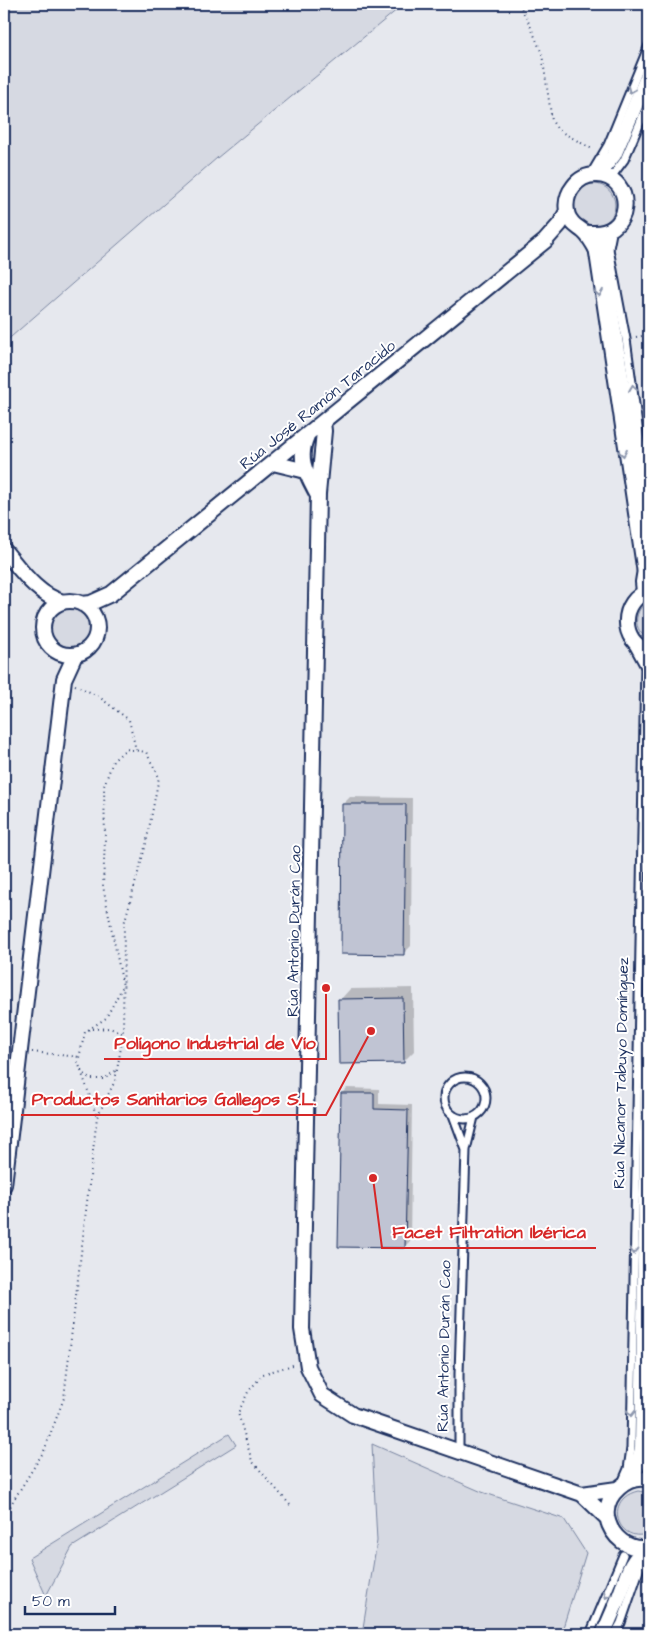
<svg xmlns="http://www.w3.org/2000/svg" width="653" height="1638" viewBox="0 0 653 1638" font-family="'Architects Daughter',sans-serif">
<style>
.built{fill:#e6e8ee}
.green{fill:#d6d9e2;stroke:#7884a0}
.shadow{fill:#0003}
.building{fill:#c0c4d3;stroke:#1b2f5e}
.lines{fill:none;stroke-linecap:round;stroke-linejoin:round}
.service-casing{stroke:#1b2f5e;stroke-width:11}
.minor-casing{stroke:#1b2f5e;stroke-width:18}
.path{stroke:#1b2f5e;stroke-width:2;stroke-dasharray:1 4;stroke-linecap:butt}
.service{stroke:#fff;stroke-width:7}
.minor{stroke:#fff;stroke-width:14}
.oneway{stroke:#8d97ae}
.labels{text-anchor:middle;stroke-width:4;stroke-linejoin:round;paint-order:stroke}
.street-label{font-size:16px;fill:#1b2f5e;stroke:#fff}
.leader{fill:none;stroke:#d62828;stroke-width:2}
.callout-dot{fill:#d62828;stroke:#fff;stroke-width:2}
.callout-label{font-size:18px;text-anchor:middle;font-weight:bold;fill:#d62828;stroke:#fff;stroke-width:4;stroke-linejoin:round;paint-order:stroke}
</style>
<rect width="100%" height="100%" fill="#f6f7f9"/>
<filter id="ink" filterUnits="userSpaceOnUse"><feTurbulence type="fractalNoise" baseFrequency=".02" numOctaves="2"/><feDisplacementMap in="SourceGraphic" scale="10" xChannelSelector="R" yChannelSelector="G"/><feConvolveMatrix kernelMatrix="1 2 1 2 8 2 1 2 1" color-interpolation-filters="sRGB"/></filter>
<g filter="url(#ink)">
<path class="built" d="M 404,4 L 649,4 L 649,1634 L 4,1634 L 4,343 L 217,158 Z"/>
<path class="green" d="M 4,4 L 404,4 L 217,158 L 4,343 Z
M573 205a21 21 0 1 1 42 0a21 21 0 1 1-42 0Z
M 649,601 L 649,639 C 632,631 633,609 649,601 Z
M50 629a21 21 0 1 1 42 0a21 21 0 1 1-42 0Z
M 229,1434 L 236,1445 L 72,1547 L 46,1596 L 29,1558 Z
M 372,1444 L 482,1492 L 564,1519 L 586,1553 L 561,1634 L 362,1634 L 377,1541 Z
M 638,1491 L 649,1493 L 649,1533 C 618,1546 602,1499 638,1491 Z"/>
<path class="shadow" d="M 350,797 L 412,798 L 411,946 L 404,953 L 343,804 Z
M 413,988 L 414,1051 L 403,1062 L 340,1000 L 350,989 Z
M 347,1088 L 379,1089 L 379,1104 L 412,1105 L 410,1241 L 405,1246 L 342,1093 Z"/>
<path class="building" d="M 342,804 L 406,804 L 404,955 L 341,954 Z
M 403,998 L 404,1063 L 339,1064 L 338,999 Z
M 341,1093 L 374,1093 L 374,1109 L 408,1110 L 405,1248 L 338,1247 Z"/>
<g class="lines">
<defs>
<path id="service" d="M 592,172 L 608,145 L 649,45
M 612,176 L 624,160 L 649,102
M 609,249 L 626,339 L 649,506
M 593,250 L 641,570
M444 1098a21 21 0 1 1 42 0a21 21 0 1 1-42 0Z
M 453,1115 L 466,1150
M 459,1452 L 459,1374 L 466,1150 L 474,1117
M 648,1467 L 649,1463
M 622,1483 L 628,1469 L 631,1448 L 645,663
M 590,1634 L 623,1555
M 615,1634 L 621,1623 L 643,1559 L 647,1553"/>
<path id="minor" d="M 598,175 L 614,155 L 649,73
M 609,230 L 603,261 L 648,551 L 643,582 L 644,592
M 584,232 C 636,242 636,175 596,175 C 586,175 578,180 573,187 C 565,197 564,213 572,222 C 576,227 580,228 584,232 C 592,239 597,252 603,261
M 323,422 L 324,431 L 318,494 L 302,1329 L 308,1367 L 322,1395 L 353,1415 L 582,1494 L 617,1489
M 307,436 C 297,459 306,473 317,494
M 273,463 L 306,471
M 4,550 C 21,570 37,595 63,602
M 649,591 C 620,600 619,642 649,651
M43 628a27 27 0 1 1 54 0a27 27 0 1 1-54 0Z
M 82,604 L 91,603 L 111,594 L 545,241 L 560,224 L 567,211
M 637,645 L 649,667
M 4,1185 L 64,679 L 75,655
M 633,1480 L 642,1449 L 649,1006
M 649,1480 C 628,1474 604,1495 607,1517 C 611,1537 629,1552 649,1547
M 582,1494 L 607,1518
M 603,1634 C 609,1621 615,1608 620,1594 C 627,1576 629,1561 647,1548"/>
</defs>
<use href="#service" class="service-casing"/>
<use href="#minor" class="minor-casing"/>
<path class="path" d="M 316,4 L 325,5 L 334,4
M 519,4 L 530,25 L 542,54 L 552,121 L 558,130 L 594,150
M 636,337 L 649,335
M 75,685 L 98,696 L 129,720 L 136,750
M 92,1029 L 110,1028 L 123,1034
M 32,1052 L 79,1057
M 81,1070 L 89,1079 L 104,1079 L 117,1070
M 290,1505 L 252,1461 L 238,1413 L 248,1392 L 263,1374 L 296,1364
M 4,1520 L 13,1501 L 44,1451 L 64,1398 L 97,1117 L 115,1081 L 117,1070 L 123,1036 L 124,924 L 146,844 L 159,777 L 146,752 L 126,749 L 113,761 L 104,786 L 105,839 L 103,886 L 123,986 L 106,1018 L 85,1032 L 78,1062 L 97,1117
M 4,1627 L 6,1634"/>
<use href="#service" class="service"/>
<use href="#minor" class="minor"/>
</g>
<defs><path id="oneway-chevron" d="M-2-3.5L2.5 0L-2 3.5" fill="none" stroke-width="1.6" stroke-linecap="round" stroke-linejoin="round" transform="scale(1.25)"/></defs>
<g class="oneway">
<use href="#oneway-chevron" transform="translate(631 90) rotate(113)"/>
<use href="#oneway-chevron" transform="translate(599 293) rotate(81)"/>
<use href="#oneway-chevron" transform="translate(633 388) rotate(-98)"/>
<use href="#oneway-chevron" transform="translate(623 453) rotate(81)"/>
<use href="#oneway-chevron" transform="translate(634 1251) rotate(91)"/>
<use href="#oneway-chevron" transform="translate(631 1413) rotate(91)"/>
<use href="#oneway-chevron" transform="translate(607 1595) rotate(112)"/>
</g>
</g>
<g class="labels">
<g class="street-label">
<text transform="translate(317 404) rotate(-39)" y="6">Rúa José Ramón Taracido</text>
<text transform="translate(293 931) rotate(-89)" y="6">Rúa Antonio Durán Cao</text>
<text transform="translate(620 1073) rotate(-89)" y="6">Rúa Nicanor Tabuyo Domínguez</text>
<text transform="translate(443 1346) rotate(-89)" y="6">Rúa Antonio Durán Cao</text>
</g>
</g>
<path class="leader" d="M326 988L326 1059H104M371 1031L326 1115H21M373 1178L382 1248H596"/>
<g class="callout-dot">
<circle cx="326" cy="988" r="5"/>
<circle cx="371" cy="1031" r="5"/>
<circle cx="373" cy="1178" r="5"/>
</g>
<g class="callout-label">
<text x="215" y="1049">Polígono Industrial de Vío</text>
<text x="174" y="1105">Productos Sanitarios Gallegos S.L.</text>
<text x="489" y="1238">Facet Filtration Ibérica</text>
</g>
<rect width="653" height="1638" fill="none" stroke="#fff" stroke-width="20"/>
<rect x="10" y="10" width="633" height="1618" fill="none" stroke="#1b2f5e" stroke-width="2" filter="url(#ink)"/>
<path d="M25 1606v8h90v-8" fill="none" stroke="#1b2f5e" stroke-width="2.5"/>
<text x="32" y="1606" font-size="15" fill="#1b2f5e" stroke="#ffffff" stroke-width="4" paint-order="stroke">50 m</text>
</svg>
